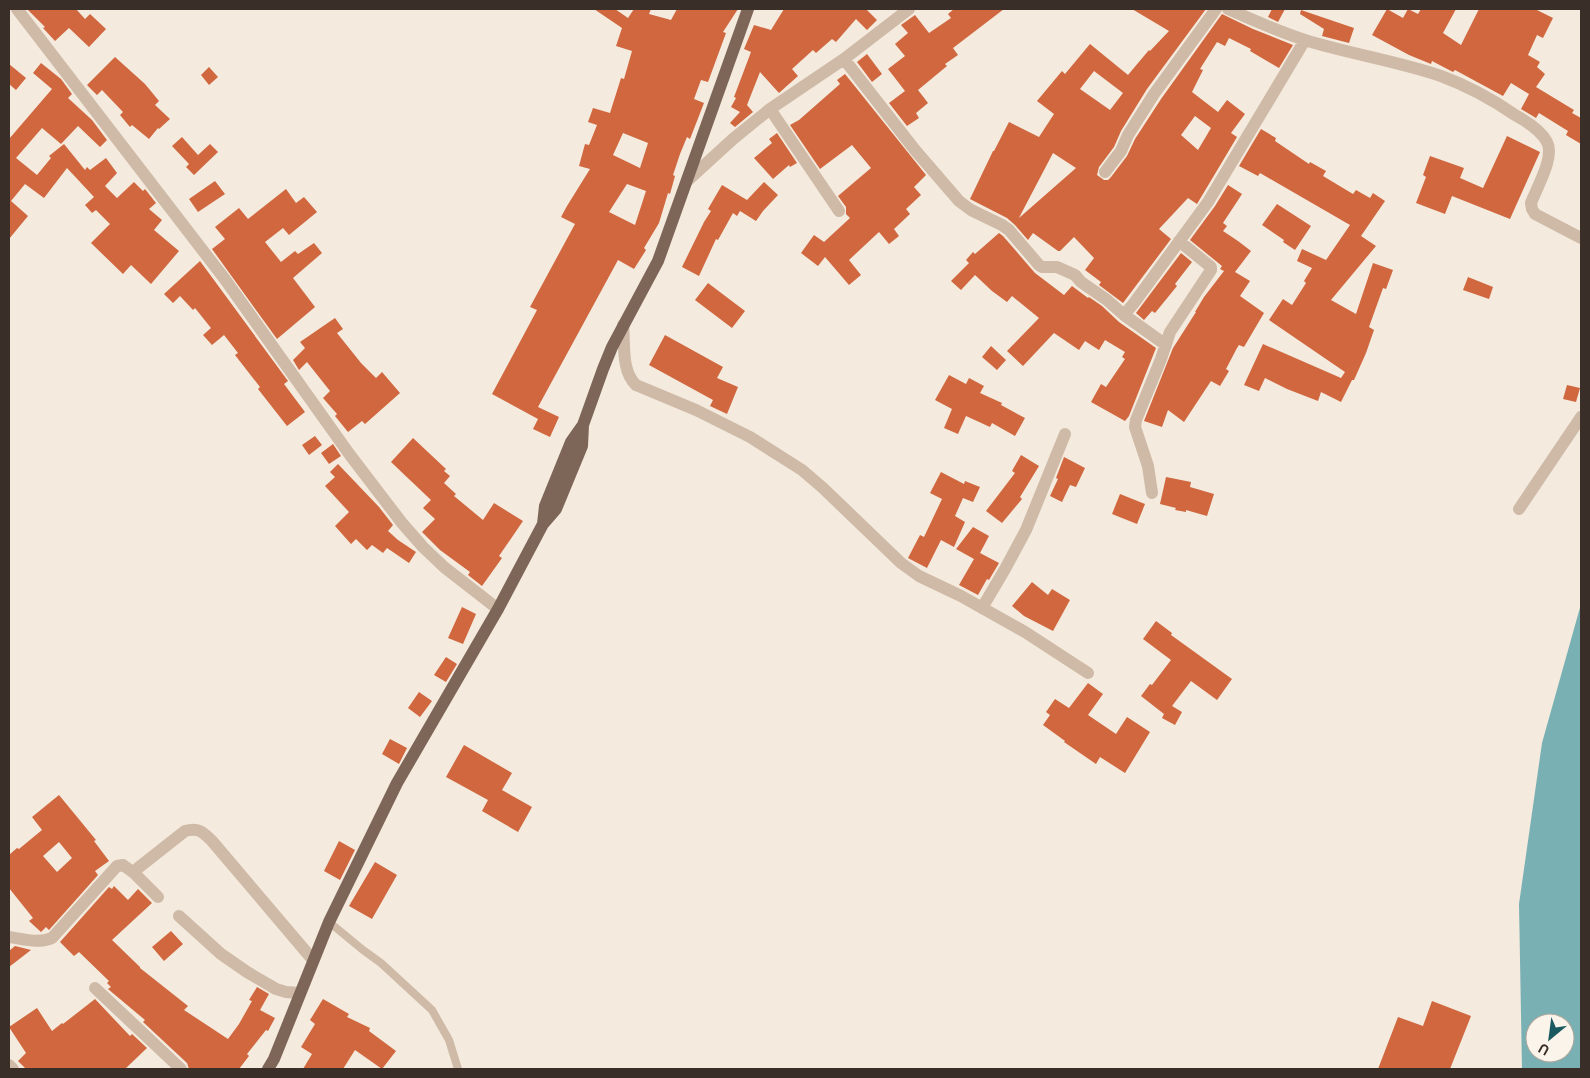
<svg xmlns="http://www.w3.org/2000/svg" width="1590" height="1078" viewBox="0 0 1590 1078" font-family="Figtree,sans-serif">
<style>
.water{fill:#79b0b4;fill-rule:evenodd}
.building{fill:#d0673f;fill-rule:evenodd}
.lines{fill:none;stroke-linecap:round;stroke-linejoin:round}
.service{stroke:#cebaa7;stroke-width:8}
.minor{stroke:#cebaa7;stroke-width:12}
.primary{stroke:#7d6658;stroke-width:12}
</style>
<rect width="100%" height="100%" fill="#f4eadd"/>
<path class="water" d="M 1581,604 L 1581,1069 L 1522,1069 L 1519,904 L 1542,743 ZM 1535,1023 L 1565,1023 L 1565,1053 L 1535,1053 Z"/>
<path class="building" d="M 27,9 L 76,9 L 85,19 L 90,14 L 106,29 L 89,47 L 69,28 L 55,41 L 43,28 L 45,27 Z
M 594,9 L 615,9 L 628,18 L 634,9 L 651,9 L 649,14 L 671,20 L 677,9 L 738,9 L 723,32 L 726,33 L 708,82 L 701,80 L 694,99 L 704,103 L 690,139 L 687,137 L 680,154 L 673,175 L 675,176 L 670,194 L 668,193 L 659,223 L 644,248 L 646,250 L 634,269 L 618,260 L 538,407 L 559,417 L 550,437 L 533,429 L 538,419 L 492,394 L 537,310 L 530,307 L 575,224 L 561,217 L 567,206 L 590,169 L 579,166 L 585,144 L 589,145 L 597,125 L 588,122 L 593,108 L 610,113 L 621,78 L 624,79 L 632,51 L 616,46 L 622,28 ZM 623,133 L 648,143 L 640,168 L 613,155 ZM 627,184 L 646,191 L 635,225 L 609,212 Z
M 784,9 L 866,9 L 877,20 L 867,30 L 856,19 L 836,42 L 832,39 L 816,53 L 813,50 L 792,69 L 798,76 L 779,93 L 760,72 L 747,105 L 753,112 L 735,127 L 730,123 L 740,112 L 731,107 L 736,98 L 734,97 L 751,52 L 744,49 L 754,25 L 771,30 Z
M 954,9 L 1004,9 L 953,48 L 958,55 L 945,64 L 947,66 L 918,90 L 928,103 L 916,113 L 919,118 L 907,126 L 889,103 L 905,91 L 888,69 L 905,56 L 895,44 L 908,33 L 901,25 L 915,15 L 929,33 L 951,18 L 948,14 Z
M 1132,9 L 1206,9 L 1147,89 L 1121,131 L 1114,147 L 1099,167 L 1097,175 L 1104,180 L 1108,180 L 1111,177 L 1127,156 L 1135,139 L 1161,99 L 1222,14 L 1253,29 L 1293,45 L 1279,68 L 1250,51 L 1251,49 L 1229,38 L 1225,46 L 1217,42 L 1200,69 L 1203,70 L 1192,92 L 1218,112 L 1227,100 L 1245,114 L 1231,133 L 1237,137 L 1197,204 L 1188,198 L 1159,229 L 1171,239 L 1123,303 L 1099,285 L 1101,282 L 1085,270 L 1094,258 L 1074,237 L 1060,251 L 1058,251 L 1033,233 L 1028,240 L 1015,225 L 1007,218 L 970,199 L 993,151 L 994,151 L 1009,122 L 1039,137 L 1054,114 L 1037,101 L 1062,71 L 1065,74 L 1090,44 L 1128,75 L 1149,50 L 1150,51 L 1169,31 ZM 1094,71 L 1123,93 L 1110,110 L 1080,89 ZM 1195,116 L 1211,128 L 1198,150 L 1181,135 ZM 1053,153 L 1076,168 L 1019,218 L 1021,214 Z
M 1272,9 L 1285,9 L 1278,22 L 1268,17 Z
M 1387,9 L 1403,18 L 1408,9 L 1418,14 L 1421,9 L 1456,9 L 1443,33 L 1461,45 L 1479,9 L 1535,9 L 1553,18 L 1543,38 L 1537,35 L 1528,55 L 1540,62 L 1537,67 L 1545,74 L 1536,87 L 1574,110 L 1572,113 L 1581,118 L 1581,144 L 1566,135 L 1568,131 L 1539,113 L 1536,118 L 1521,109 L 1529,94 L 1511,83 L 1503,96 L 1455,70 L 1453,72 L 1432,61 L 1431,64 L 1409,55 L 1372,35 Z
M 1301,10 L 1354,28 L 1349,43 L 1322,36 L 1324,29 L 1300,14 Z
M 867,54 L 882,74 L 872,82 L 857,62 Z
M 115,57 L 145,84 L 159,101 L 155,105 L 170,119 L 159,129 L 158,128 L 149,139 L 132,125 L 130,127 L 120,115 L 123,112 L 102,90 L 97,95 L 87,85 Z
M 41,63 L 61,79 L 72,94 L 68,98 L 92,120 L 107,140 L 100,147 L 78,126 L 61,144 L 42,128 L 16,158 L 37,175 L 51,158 L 49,156 L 64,144 L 85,170 L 87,167 L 90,170 L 106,158 L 117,173 L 105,186 L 117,198 L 134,182 L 143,191 L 145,189 L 156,203 L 149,209 L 162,220 L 154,230 L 179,251 L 151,284 L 131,265 L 123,274 L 91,243 L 110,224 L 96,210 L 92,213 L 85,205 L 94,197 L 67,168 L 44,198 L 25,184 L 11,201 L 28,216 L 9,239 L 9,139 L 52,89 L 33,73 Z
M 9,64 L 26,78 L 16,90 L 9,84 Z
M 209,67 L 218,77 L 209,85 L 201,75 Z
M 845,74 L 926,175 L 914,187 L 921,195 L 906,209 L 910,214 L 894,229 L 899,236 L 889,244 L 879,232 L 849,260 L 861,275 L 849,285 L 825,257 L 818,266 L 801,253 L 814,235 L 824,242 L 850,218 L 846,214 L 846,207 L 838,196 L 871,168 L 852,145 L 820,169 L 790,125 L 799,120 L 840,84 L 837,80 Z
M 1261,129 L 1276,138 L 1275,141 L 1309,164 L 1310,162 L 1326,171 L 1323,176 L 1353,194 L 1356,190 L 1370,198 L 1373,193 L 1385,201 L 1361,236 L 1376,246 L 1331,300 L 1356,314 L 1373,263 L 1393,270 L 1386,289 L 1383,288 L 1369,327 L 1374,330 L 1366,353 L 1354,380 L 1352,380 L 1341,402 L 1321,392 L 1318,401 L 1287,389 L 1265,378 L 1259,391 L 1244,385 L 1263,344 L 1341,378 L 1345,372 L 1269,320 L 1283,299 L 1292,305 L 1306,283 L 1304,281 L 1312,268 L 1297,261 L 1302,249 L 1326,260 L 1350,225 L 1260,173 L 1258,176 L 1239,166 Z
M 777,133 L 797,163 L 790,167 L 789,165 L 773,179 L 754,158 L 772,143 L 769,139 Z
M 1507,136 L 1540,152 L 1510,219 L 1452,196 L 1445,214 L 1416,203 L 1426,177 L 1423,175 L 1430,156 L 1464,168 L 1460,178 L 1483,188 Z
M 182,137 L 198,155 L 210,144 L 218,152 L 194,175 L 186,167 L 189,164 L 172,146 Z
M 215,181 L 225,194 L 198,212 L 189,199 Z
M 764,182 L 778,195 L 763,211 L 756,221 L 740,211 L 737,216 L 733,213 L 718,240 L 716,239 L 699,276 L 682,267 L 704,222 L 711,211 L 708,209 L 722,185 L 747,200 Z
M 1228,185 L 1242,194 L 1223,223 L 1227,226 L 1223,231 L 1238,241 L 1251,251 L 1235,272 L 1250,281 L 1240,296 L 1264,313 L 1244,347 L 1239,345 L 1237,348 L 1226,369 L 1229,371 L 1220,386 L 1211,381 L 1184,422 L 1168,410 L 1162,427 L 1144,421 L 1173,348 L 1196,312 L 1195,312 L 1204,297 L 1224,271 L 1220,269 L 1222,266 L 1190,240 L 1215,206 Z
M 286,189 L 296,203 L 304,197 L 317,212 L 289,235 L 283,228 L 265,242 L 281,262 L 295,251 L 298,254 L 314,243 L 322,253 L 293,278 L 315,307 L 277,339 L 212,249 L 225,239 L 215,227 L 239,208 L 248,219 Z
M 1277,204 L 1311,226 L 1295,250 L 1283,242 L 1284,240 L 1262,225 Z
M 999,233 L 1003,236 L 1035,273 L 1064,295 L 1072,286 L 1088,298 L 1089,297 L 1102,306 L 1119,322 L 1156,348 L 1129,416 L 1125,421 L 1091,402 L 1101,384 L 1106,387 L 1125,359 L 1122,357 L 1125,352 L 1105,340 L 1099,350 L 1085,341 L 1079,350 L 1054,333 L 1023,366 L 1007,351 L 1039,318 L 1012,296 L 1007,302 L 992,291 L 975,275 L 961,290 L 951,281 L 969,263 L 966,260 L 973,252 L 975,254 Z
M 1181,253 L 1192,262 L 1175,284 L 1177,286 L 1155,313 L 1152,311 L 1144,320 L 1136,313 Z
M 200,261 L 288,381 L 284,384 L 305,412 L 287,426 L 258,389 L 260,387 L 235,355 L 238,353 L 224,335 L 212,345 L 203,335 L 211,328 L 195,308 L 193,310 L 180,296 L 173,303 L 164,294 Z
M 1468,277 L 1493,287 L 1489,299 L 1463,290 Z
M 708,283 L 745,311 L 732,328 L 695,300 Z
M 335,318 L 343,329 L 337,333 L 361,363 L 376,378 L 382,372 L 400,393 L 365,424 L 362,421 L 348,432 L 335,416 L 337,414 L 323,398 L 330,391 L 307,362 L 299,370 L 293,360 L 305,348 L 300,342 Z
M 665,335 L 723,367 L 717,378 L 738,387 L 727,414 L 710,406 L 713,400 L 649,365 Z
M 991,346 L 1006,360 L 997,370 L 982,357 Z
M 949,375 L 966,384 L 969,378 L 984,386 L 980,393 L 1002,403 L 1001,405 L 1025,418 L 1015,436 L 992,423 L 990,427 L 966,416 L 958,434 L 944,428 L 952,409 L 935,400 Z
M 1567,385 L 1580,388 L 1576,402 L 1563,399 Z
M 315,436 L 322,445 L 309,455 L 302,445 Z
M 413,438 L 446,469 L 444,471 L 450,476 L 444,483 L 456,494 L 454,496 L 483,520 L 494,503 L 523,521 L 499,556 L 502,558 L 482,586 L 468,575 L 470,572 L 440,550 L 422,532 L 435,519 L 423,508 L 431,500 L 391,462 Z
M 333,444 L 341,456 L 329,464 L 321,453 Z
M 1021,455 L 1039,466 L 1020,497 L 1022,499 L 1002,523 L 986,511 L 1015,473 L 1012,471 Z
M 1064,457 L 1085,468 L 1076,487 L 1070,485 L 1062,502 L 1050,496 L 1058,479 L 1056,478 Z
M 338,464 L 379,507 L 393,525 L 388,531 L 398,540 L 416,552 L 409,563 L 387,548 L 383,553 L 372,545 L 367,550 L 356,539 L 351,544 L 335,526 L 349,512 L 325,486 L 335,477 L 330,472 Z
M 941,472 L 964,484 L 965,481 L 980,487 L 973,502 L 963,498 L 955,516 L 965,522 L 954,547 L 941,540 L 927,568 L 908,558 L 920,535 L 924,537 L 942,499 L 930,493 Z
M 1166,477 L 1191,482 L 1190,487 L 1214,494 L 1207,516 L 1186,510 L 1186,512 L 1175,510 L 1176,508 L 1160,504 Z
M 1120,494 L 1145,504 L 1137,524 L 1112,514 Z
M 973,527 L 989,536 L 980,553 L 999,563 L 989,580 L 987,579 L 978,595 L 959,585 L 974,559 L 956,549 Z
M 1032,582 L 1048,595 L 1052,589 L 1070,600 L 1053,631 L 1024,616 L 1012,606 Z
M 462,607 L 476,614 L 463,644 L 448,638 Z
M 1156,621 L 1172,633 L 1171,635 L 1232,679 L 1217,700 L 1191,681 L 1172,706 L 1182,712 L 1175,725 L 1162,718 L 1164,714 L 1141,696 L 1150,684 L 1152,685 L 1171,660 L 1143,639 Z
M 446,657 L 457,664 L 446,682 L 434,675 Z
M 1088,683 L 1103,694 L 1088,715 L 1116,734 L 1127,717 L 1150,732 L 1125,773 L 1100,757 L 1096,764 L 1064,742 L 1065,741 L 1043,725 L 1050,715 L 1046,712 L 1055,699 L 1069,708 Z
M 419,692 L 432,701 L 420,717 L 408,708 Z
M 390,739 L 407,748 L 399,764 L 382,754 Z
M 464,745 L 512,773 L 502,790 L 532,807 L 518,832 L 482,811 L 488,800 L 446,777 Z
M 59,795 L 96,840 L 94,841 L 109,861 L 95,871 L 98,875 L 49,930 L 46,927 L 41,932 L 29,921 L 33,918 L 9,888 L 9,855 L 17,848 L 19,849 L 42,830 L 32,817 ZM 59,842 L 72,858 L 57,872 L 43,856 Z
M 339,841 L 355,850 L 340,880 L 324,871 Z
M 375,862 L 397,875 L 372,919 L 349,906 Z
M 114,886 L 128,900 L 138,889 L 152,903 L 112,940 L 140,967 L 140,968 L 188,1006 L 184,1010 L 228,1039 L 239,1024 L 252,1001 L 249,1000 L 257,987 L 269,994 L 260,1010 L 275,1018 L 268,1031 L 266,1030 L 247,1054 L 249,1056 L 239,1069 L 189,1069 L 187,1063 L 143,1022 L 145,1020 L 108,989 L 111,987 L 107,983 L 109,981 L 79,952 L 74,956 L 60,942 L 109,887 L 112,889 Z
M 171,931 L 183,944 L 164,961 L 152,947 Z
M 15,946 L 31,950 L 9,967 L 9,951 Z
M 95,999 L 130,1036 L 132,1034 L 147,1048 L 125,1069 L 26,1069 L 18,1061 L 26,1053 L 9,1027 L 37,1008 L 52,1031 L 62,1023 L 63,1024 Z
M 323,999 L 349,1014 L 347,1017 L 370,1028 L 369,1031 L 396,1051 L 382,1069 L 355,1050 L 343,1069 L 303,1069 L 312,1054 L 301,1047 L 315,1024 L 310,1020 Z
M 1432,1001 L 1471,1016 L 1450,1069 L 1378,1069 L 1398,1017 L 1423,1026 Z"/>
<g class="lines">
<path class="service" d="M 329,922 L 363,950 L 381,963 L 432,1010 L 449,1040 L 458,1069"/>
<path class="minor" d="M 17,9 L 224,278 L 350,455 L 402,523 L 423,547 L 444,567 L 498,609
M 1228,9 C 1253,20 1279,32 1305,40 C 1350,54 1397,61 1441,76 C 1468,86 1492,99 1515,115 C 1526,121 1541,130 1547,142 C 1555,157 1537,187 1531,203 L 1532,209 L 1535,214 L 1581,238
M 844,59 L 915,150 L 959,201 L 971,210 L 1002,225 L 1009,230 L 1039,265 L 1042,267 L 1057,267 L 1075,275 L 1081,282 L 1107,300 L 1124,315 L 1134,303 L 1208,202 L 1305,40
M 770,109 L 839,211
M 1105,172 L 1121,151 L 1128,135 L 1154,94 L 1216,9
M 687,181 L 733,139 L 770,109 L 844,59 L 909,9
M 1124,315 L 1166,345
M 623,325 C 625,344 621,371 636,385 L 696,410 L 750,437 L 802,470 L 823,488 L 901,563 L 919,576 L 961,596 L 1025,632 L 1088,673
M 1152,493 L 1148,466 L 1135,427 L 1136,420 L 1161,359 L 1170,332 L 1211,270 L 1211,267 L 1179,241
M 1519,509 L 1581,417
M 982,608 L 1005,569 L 1026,530 L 1065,434
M 134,873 L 158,897
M 179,916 L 221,954 L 247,972 L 276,989 L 286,992 L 300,993
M 9,937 C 24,939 38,944 52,938 L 117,866 L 123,865 L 134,873 L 138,868 L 185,831 C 198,827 203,832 212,841 L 313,960
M 95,988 L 181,1069
M 9,1065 L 13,1069"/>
<path class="primary" d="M 543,524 L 545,506 L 571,442 L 583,425 L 603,369 L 612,347 L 658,261 L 748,9
M 268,1069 L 274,1059 L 329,922 L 397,783 L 498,609 L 543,524 L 556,509 L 582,446 L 583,425"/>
</g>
<rect width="1590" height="1078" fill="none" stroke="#3a2e28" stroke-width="20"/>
<g transform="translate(1550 1038) rotate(209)"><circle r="24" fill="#fbf4ea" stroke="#aea59c"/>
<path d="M0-4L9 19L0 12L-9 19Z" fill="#1a5960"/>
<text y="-8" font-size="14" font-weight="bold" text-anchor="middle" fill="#3a2e28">U</text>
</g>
</svg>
